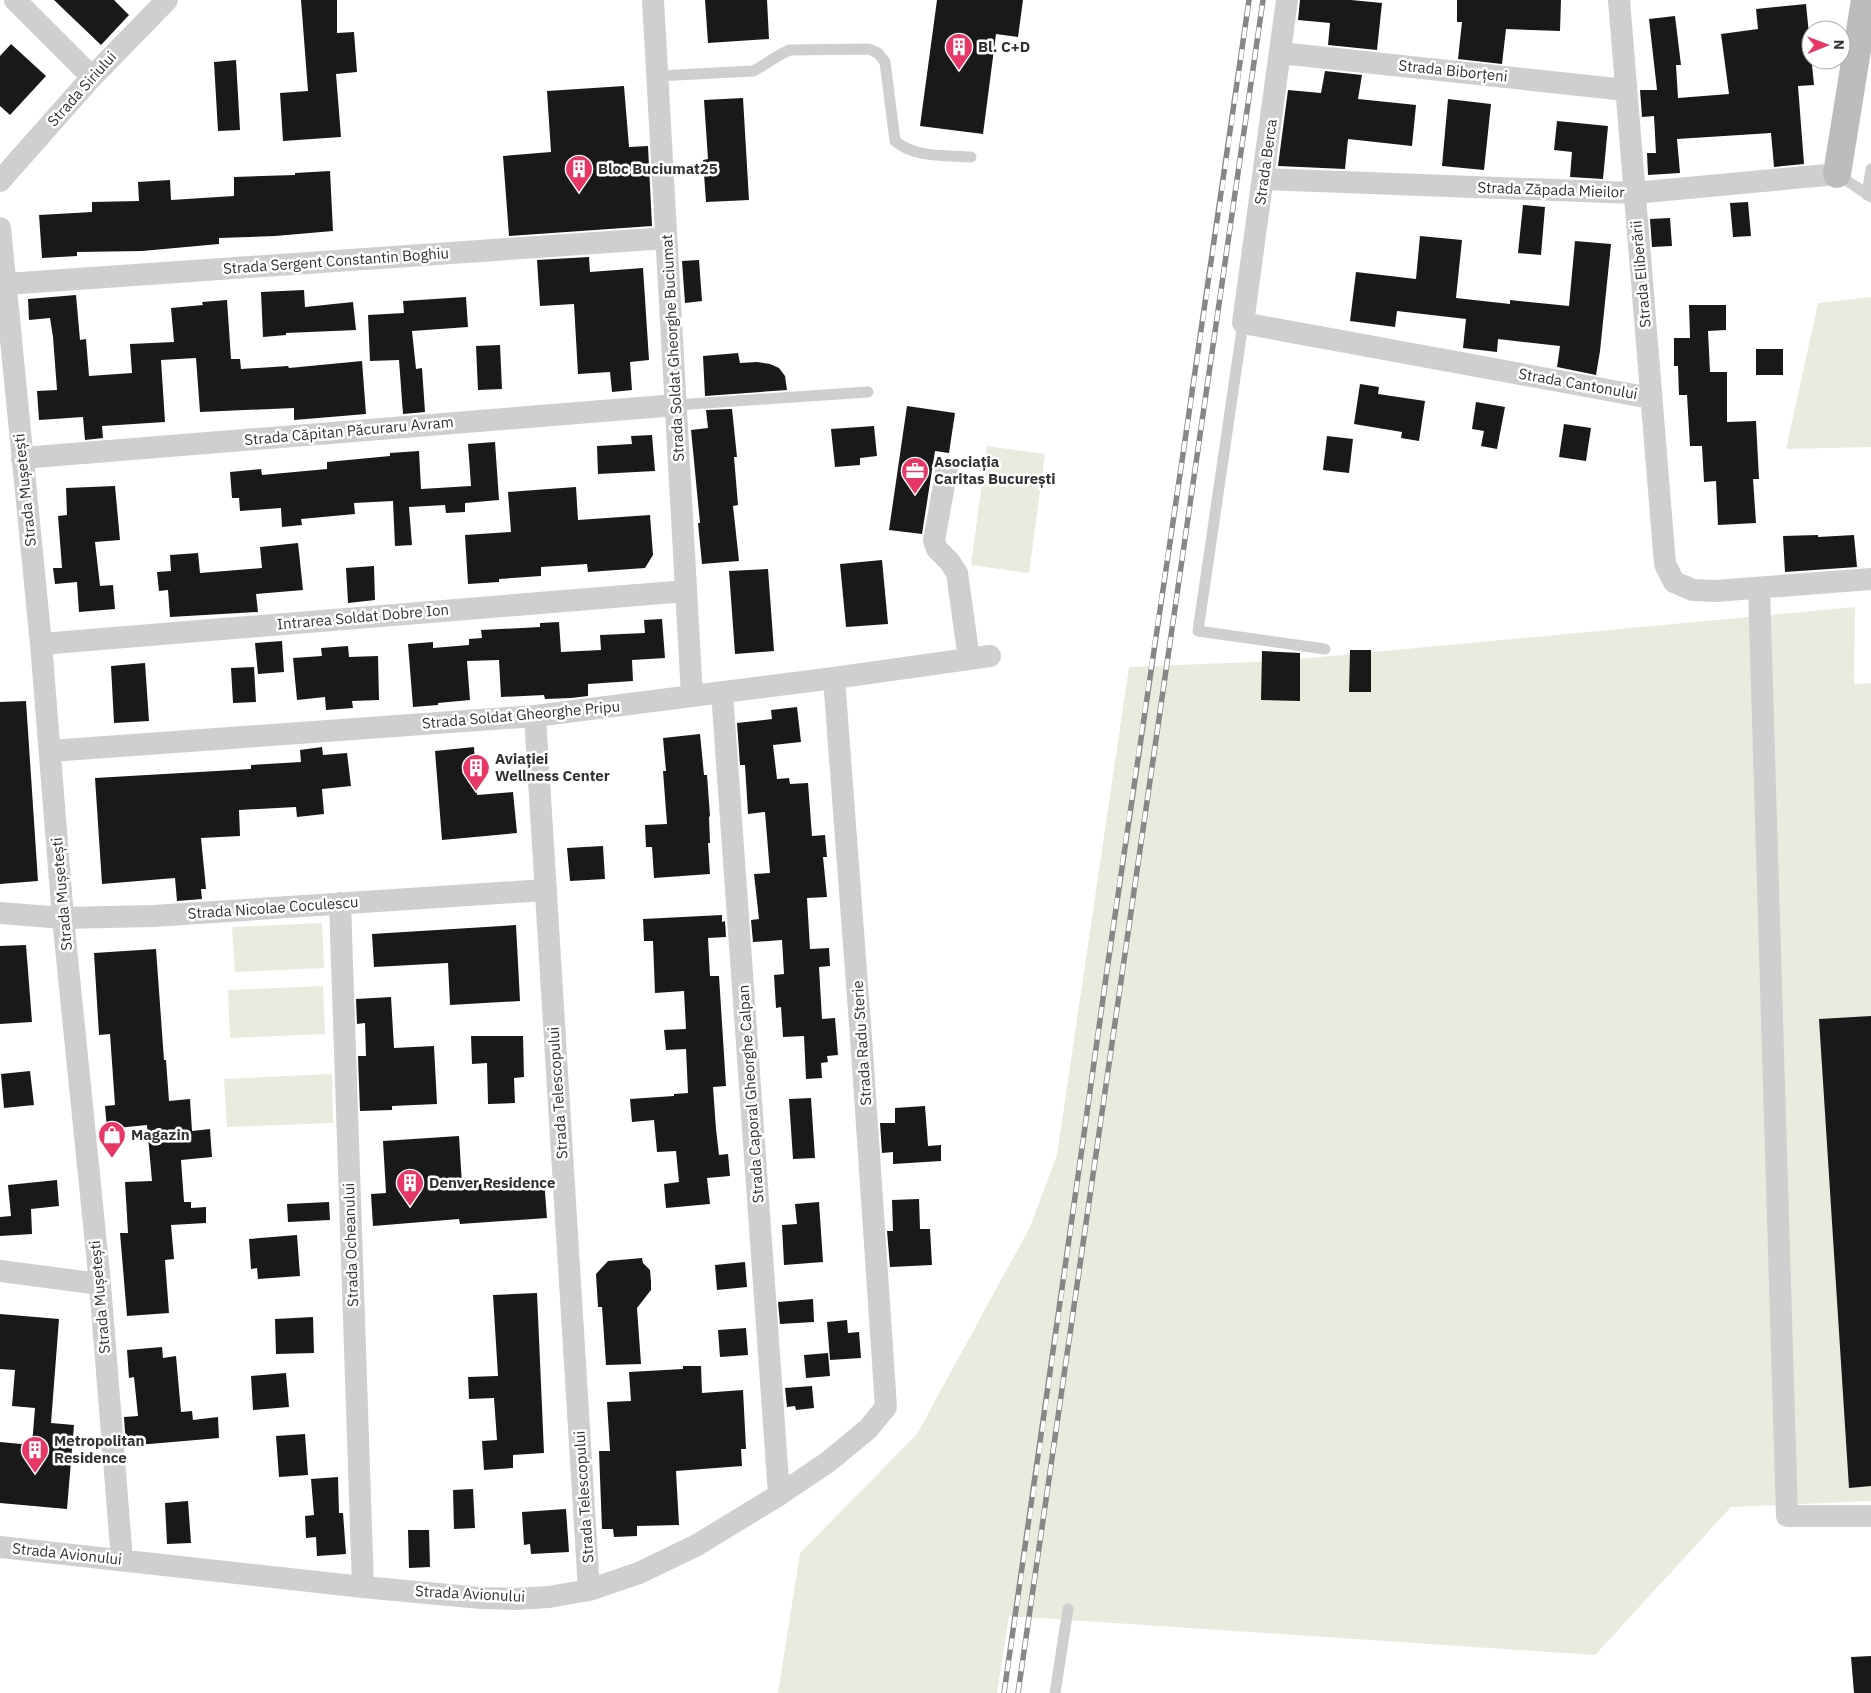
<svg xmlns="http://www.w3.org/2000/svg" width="1871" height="1693" viewBox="0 0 1871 1693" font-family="'IBM Plex Sans',sans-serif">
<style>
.green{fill:#e8ebde}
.building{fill:#191919}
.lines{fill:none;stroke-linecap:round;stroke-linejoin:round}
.lane{stroke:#cfcfcf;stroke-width:11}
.street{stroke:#cfcfcf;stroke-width:22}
.secondary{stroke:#bcbcbc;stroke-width:28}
.rail-casing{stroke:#878787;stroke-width:5.5}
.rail{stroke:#fff;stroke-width:4;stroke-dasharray:11;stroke-linecap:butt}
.labels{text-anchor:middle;stroke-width:5;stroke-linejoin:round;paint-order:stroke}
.poi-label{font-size:15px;font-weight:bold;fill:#323232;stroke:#fff;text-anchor:start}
.street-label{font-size:15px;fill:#323232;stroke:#fff}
</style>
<rect width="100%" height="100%" fill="#fff"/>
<path class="green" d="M 1871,297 L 1871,447 L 1786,449 L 1818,303 Z
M 987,446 L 1045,454 L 1029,573 L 971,565 Z
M 1855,607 L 1854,684 L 1871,683 L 1871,1501 L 1731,1507 L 1595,1655 L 1009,1616 L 997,1693 L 778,1693 L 800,1553 L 917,1434 L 1030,1227 L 1057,1155 L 1129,667 L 1277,661 Z
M 322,923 L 324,968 L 235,972 L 232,927 Z
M 323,986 L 325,1034 L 230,1038 L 228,990 Z
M 332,1074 L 333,1123 L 227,1127 L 224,1079 Z"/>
<path class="building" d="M 54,0 L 114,0 L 129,15 L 101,45 Z
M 301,0 L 337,0 L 337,33 L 354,32 L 357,72 L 336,74 L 341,137 L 283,141 L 280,93 L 308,91 Z
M 705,0 L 767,0 L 769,39 L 708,43 Z
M 937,0 L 1023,0 L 1018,37 L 996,34 L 983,134 L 920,126 Z
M 1300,0 L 1351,0 L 1382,3 L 1377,50 L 1328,45 L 1330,23 L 1298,20 Z
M 1457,0 L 1561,0 L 1560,31 L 1506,29 L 1502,64 L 1458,59 L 1462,22 L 1457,22 Z
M 1806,4 L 1814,85 L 1798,86 L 1804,164 L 1774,167 L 1771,133 L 1677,139 L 1680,173 L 1648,175 L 1647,153 L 1656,153 L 1654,116 L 1642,117 L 1640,90 L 1657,90 L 1649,19 L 1675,16 L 1681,65 L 1676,65 L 1678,98 L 1729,94 L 1721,34 L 1758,29 L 1756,9 Z
M 11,44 L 46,76 L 10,115 L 0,106 L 0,56 Z
M 236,60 L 240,130 L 218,131 L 214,62 Z
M 1325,71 L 1362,75 L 1358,99 L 1416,105 L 1412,146 L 1348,139 L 1345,169 L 1278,166 L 1288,90 L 1321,93 Z
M 624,86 L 629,147 L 648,146 L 652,226 L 509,236 L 503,156 L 551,152 L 547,91 Z
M 743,98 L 749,200 L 706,202 L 703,160 L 708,159 L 704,100 Z
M 1448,99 L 1491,104 L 1484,170 L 1442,166 Z
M 1557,121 L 1608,126 L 1603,179 L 1570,177 L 1572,152 L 1554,150 Z
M 330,171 L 333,231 L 275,236 L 219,238 L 219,244 L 142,251 L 77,252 L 77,256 L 42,258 L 39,215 L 92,212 L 92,202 L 139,201 L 138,182 L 170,180 L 171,200 L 234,196 L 234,177 L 295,175 L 295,173 Z
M 1748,202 L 1751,236 L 1733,237 L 1730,203 Z
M 1523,205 L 1545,207 L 1541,255 L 1518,253 Z
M 1670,218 L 1672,246 L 1652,247 L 1650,219 Z
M 1420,236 L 1462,240 L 1456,298 L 1510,304 L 1510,300 L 1569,306 L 1575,241 L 1611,244 L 1600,351 L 1596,375 L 1557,367 L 1560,346 L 1498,339 L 1497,352 L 1463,348 L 1466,319 L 1397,311 L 1395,327 L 1350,321 L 1356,272 L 1416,279 Z
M 589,257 L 590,272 L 643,268 L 649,360 L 630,362 L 632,390 L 612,392 L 610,372 L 578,374 L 574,304 L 540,306 L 537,260 Z
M 699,260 L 702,301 L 685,303 L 682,261 Z
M 304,290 L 305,307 L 353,302 L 356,330 L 286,333 L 286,335 L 263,337 L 261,292 Z
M 76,295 L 80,340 L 86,339 L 89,376 L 132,373 L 130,344 L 174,342 L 171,308 L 203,305 L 202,302 L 227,300 L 231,359 L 240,359 L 241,369 L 288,366 L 289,368 L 362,361 L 366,414 L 294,420 L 294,408 L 200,412 L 196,358 L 161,360 L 165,422 L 102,426 L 103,438 L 85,440 L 83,417 L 39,420 L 37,391 L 57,390 L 53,337 L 50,318 L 29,320 L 28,299 Z
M 466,297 L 468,327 L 412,331 L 416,369 L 422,368 L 425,412 L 403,414 L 399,360 L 370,361 L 368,315 L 404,313 L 403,301 Z
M 1689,305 L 1726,305 L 1726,330 L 1708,331 L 1710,372 L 1727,372 L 1727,422 L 1756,421 L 1759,479 L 1753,479 L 1756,523 L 1718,525 L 1716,481 L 1704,482 L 1702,446 L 1690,446 L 1687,395 L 1679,395 L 1678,366 L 1674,366 L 1674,338 L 1690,338 Z
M 500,345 L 502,389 L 478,390 L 476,346 Z
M 1756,349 L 1783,349 L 1783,375 L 1756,375 Z
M 738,353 L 740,363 L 757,362 L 770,364 L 779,368 L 785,376 L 787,390 L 705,396 L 703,356 Z
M 1360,384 L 1379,387 L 1378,394 L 1425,401 L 1419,441 L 1401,438 L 1402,432 L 1354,424 Z
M 1476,402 L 1505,407 L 1497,449 L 1481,446 L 1484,431 L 1472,429 Z
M 907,406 L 955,413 L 949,453 L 935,451 L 922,534 L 889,530 Z
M 732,409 L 737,457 L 734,457 L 738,505 L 733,506 L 739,561 L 702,564 L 698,523 L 700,523 L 691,430 L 708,428 L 706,410 Z
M 1564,424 L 1591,428 L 1586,461 L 1559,457 Z
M 874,426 L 877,456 L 860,458 L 860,465 L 835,467 L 831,429 Z
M 652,435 L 655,471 L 598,474 L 597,446 L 632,444 L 631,436 Z
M 1327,436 L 1353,439 L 1349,473 L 1323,470 Z
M 495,442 L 499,500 L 465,503 L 465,512 L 446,513 L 445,505 L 409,507 L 412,545 L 395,546 L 393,501 L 354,503 L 355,514 L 301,519 L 302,525 L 282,527 L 281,508 L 240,511 L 239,498 L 232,498 L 230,472 L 261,469 L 262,475 L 327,469 L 327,462 L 390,456 L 390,453 L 419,451 L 421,489 L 471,486 L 468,444 Z
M 115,486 L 120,540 L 95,542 L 100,586 L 113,585 L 115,609 L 79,612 L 77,582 L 55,584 L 53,568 L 62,568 L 58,516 L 67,515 L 66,488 Z
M 576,487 L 578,520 L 650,515 L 653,555 L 645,568 L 588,572 L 587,564 L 541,567 L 541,576 L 499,579 L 499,582 L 468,584 L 465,535 L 511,532 L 508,492 Z
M 1818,535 L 1818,537 L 1854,535 L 1857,567 L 1785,572 L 1783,536 Z
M 298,543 L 303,590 L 256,594 L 258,612 L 170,617 L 168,590 L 159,591 L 157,572 L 171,571 L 170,555 L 198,553 L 200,573 L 262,568 L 260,547 Z
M 882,560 L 888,624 L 846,627 L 840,564 Z
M 374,566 L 375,600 L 348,603 L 346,568 Z
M 768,569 L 774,651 L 735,654 L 729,571 Z
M 662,619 L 665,658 L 632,660 L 633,681 L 588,684 L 588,696 L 571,698 L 545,699 L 544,695 L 501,697 L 499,660 L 467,661 L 470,700 L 438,703 L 438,705 L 413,707 L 408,644 L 433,642 L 433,648 L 469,645 L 469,639 L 482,638 L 481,630 L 540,627 L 540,623 L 559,622 L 561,652 L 601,650 L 600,635 L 645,633 L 644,620 Z
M 282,641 L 284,672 L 258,674 L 255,643 Z
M 348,646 L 349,657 L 378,656 L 379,700 L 352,701 L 353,708 L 326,710 L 325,697 L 297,700 L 293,658 L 322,656 L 321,648 Z
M 1350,650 L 1371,650 L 1371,692 L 1349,692 Z
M 1262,651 L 1300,653 L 1300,701 L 1261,700 Z
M 145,663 L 149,721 L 114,723 L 111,666 Z
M 254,667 L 256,702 L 233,703 L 231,668 Z
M 26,701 L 38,881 L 0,884 L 0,702 Z
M 797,707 L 801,742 L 773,745 L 777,779 L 789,778 L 790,784 L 808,783 L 812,836 L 825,835 L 827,857 L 823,857 L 827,897 L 807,898 L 810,949 L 829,948 L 830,966 L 819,967 L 822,1019 L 835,1018 L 838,1055 L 827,1056 L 828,1062 L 821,1063 L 822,1078 L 806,1079 L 804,1036 L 783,1037 L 781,1007 L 776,1008 L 774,975 L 784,974 L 782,940 L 753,942 L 751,920 L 759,919 L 754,874 L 770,873 L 765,812 L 748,814 L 745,765 L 740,765 L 737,723 L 772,719 L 771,710 Z
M 700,734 L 704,775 L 707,775 L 710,816 L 709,817 L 710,843 L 708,843 L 710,874 L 654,878 L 652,847 L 646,847 L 645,825 L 667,824 L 663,771 L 666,771 L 663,738 Z
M 322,747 L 323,755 L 347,753 L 351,786 L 322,789 L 324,814 L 297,817 L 296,807 L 239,810 L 240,836 L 201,838 L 206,889 L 201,889 L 202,899 L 177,901 L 175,878 L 102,884 L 95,778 L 251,769 L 251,765 L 301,762 L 300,750 Z
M 474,747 L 477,795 L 513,792 L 517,833 L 442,840 L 435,751 Z
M 603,846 L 605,879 L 570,881 L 567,848 Z
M 722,915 L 722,922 L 725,921 L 726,937 L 708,938 L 710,976 L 719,976 L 726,1086 L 713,1087 L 716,1129 L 719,1155 L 728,1154 L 730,1176 L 707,1178 L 710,1204 L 666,1208 L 664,1184 L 679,1182 L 676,1151 L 657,1152 L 654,1120 L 632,1122 L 630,1099 L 674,1096 L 674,1094 L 688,1093 L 686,1049 L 666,1050 L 664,1030 L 686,1029 L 684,991 L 655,993 L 653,941 L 644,941 L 643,919 Z
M 516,925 L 520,1001 L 450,1005 L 448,963 L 374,967 L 372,934 Z
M 26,945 L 32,1022 L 0,1024 L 0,946 Z
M 156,949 L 164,1060 L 166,1060 L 169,1101 L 190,1099 L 192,1131 L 210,1129 L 212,1157 L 181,1160 L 184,1202 L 191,1202 L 191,1208 L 206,1207 L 206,1223 L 171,1225 L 174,1259 L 165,1260 L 169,1313 L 127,1316 L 120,1233 L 128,1233 L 125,1182 L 152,1181 L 147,1125 L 107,1129 L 105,1106 L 115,1105 L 110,1034 L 99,1035 L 94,953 Z
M 391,997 L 394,1048 L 434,1046 L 437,1104 L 392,1106 L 392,1110 L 360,1111 L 358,1056 L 366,1056 L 365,1023 L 357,1024 L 356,999 Z
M 1871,1016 L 1871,1486 L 1849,1488 L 1819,1019 Z
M 471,1036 L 523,1036 L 524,1077 L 514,1078 L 515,1103 L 488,1104 L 487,1063 L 472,1064 Z
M 30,1071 L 34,1105 L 4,1108 L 1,1074 Z
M 811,1098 L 815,1158 L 793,1159 L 789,1099 Z
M 925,1106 L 928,1146 L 941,1145 L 941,1161 L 893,1164 L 893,1152 L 882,1153 L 880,1123 L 895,1123 L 895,1108 Z
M 459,1136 L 462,1185 L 544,1179 L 547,1218 L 460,1224 L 459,1219 L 373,1226 L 371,1194 L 386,1193 L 383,1141 Z
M 57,1180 L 59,1206 L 31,1209 L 32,1234 L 0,1236 L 0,1217 L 11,1216 L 8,1185 Z
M 919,1199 L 920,1229 L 930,1229 L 932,1265 L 890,1267 L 887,1231 L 893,1231 L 892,1200 Z
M 329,1202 L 330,1220 L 288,1222 L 287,1204 Z
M 819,1202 L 823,1262 L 784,1265 L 782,1225 L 797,1224 L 795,1204 Z
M 297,1235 L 300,1276 L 258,1279 L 257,1268 L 251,1269 L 249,1239 Z
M 642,1258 L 643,1263 L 650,1270 L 651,1282 L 651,1290 L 637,1308 L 641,1364 L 606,1365 L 602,1307 L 598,1307 L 596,1274 L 608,1261 Z
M 745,1262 L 747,1287 L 717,1290 L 715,1265 Z
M 537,1293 L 544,1453 L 513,1455 L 513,1468 L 484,1470 L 482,1441 L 497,1440 L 494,1398 L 469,1399 L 468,1377 L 498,1376 L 493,1295 Z
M 813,1299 L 814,1322 L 780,1324 L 778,1302 Z
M 0,1314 L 59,1319 L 51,1423 L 74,1425 L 67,1509 L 0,1503 L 0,1442 L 32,1445 L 35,1408 L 12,1406 L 15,1370 L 0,1369 Z
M 313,1317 L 314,1353 L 276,1354 L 275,1319 Z
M 847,1320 L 848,1333 L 859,1332 L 861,1358 L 830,1360 L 827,1322 Z
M 746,1328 L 748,1355 L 720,1357 L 718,1330 Z
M 162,1347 L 163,1358 L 176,1356 L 181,1412 L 192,1411 L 193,1420 L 218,1417 L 219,1438 L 126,1446 L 124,1417 L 138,1416 L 134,1377 L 129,1378 L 127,1350 Z
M 828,1353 L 830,1376 L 806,1378 L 804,1355 Z
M 683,1366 L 701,1366 L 702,1393 L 743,1390 L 746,1449 L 741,1449 L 742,1466 L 676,1471 L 679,1525 L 637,1526 L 637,1536 L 614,1537 L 613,1529 L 602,1529 L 599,1451 L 610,1451 L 607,1402 L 631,1401 L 629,1372 L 683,1369 Z
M 286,1373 L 289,1407 L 253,1410 L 251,1376 Z
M 812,1386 L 814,1408 L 796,1410 L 795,1406 L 787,1407 L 785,1388 Z
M 305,1434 L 308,1475 L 279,1477 L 276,1436 Z
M 338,1477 L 339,1513 L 343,1513 L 346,1554 L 317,1556 L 316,1537 L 306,1538 L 305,1516 L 314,1515 L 311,1479 Z
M 473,1489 L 475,1528 L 454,1529 L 453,1490 Z
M 188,1501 L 191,1543 L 167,1544 L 165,1503 Z
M 566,1509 L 569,1552 L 531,1554 L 530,1544 L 524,1545 L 522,1512 Z
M 408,1530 L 429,1530 L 430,1567 L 409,1568 Z
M 1871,1656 L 1871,1693 L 1854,1693 L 1851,1657 Z"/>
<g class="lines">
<path class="lane" d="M 657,76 L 753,71 C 766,65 776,55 790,50 L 869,49 L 878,53 L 885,62 L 895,141 C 915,158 946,155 971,157
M 1837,174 L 1871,197
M 1867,195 L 1871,169
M 1243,323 L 1198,631 L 1325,649
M 676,405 L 868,392
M 1055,1693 L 1068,1609"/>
<path class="street" d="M 15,0 L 92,77
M 653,0 L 692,696
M 1287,0 L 1243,323 L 1651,398
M 1619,0 L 1665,564 L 1674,582 L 1693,590 L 1715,591 L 1871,579
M 1280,53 L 1626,90
M 1264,179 L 1634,193 L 1837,174
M 0,181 L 92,77 L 167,0
M 0,228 L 41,644 L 63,918 L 100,1284 L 122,1560
M 6,284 L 666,238
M 22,458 L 676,405
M 947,468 L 934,541 L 937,549 L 949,561 L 957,573 L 969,659
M 1759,588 L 1787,1516 L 1871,1516
M 41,644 L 686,591
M 722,692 L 779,1495
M 535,716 L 589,1590
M 50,751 L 535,716 L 834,678 L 990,656
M 340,903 L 363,1587
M 0,913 L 63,918 L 153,916 L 545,890
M 0,1271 L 100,1284
M 0,1547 L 363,1587 L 481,1598 L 515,1599 L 549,1597 L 589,1590 L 639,1573 L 697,1545 L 779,1495 L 828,1462 L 868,1429 L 886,1407 L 862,1051 L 834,678"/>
<path class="secondary" d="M 1837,174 L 1865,0"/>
<defs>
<path id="rail" d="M 1004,1693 C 1040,1452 1073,1211 1107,970 C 1153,646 1204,324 1249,0
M 1018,1693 L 1263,0"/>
</defs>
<use href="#rail" class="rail-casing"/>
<use href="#rail" class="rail"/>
</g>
<defs>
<symbol id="building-pin" viewBox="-11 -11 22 30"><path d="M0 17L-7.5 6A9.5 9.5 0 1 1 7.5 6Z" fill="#e63767" stroke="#fff"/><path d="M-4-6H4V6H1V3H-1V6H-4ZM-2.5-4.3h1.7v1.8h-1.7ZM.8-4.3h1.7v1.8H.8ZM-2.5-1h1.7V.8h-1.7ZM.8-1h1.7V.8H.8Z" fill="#fff"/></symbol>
<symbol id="office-pin" viewBox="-11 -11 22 30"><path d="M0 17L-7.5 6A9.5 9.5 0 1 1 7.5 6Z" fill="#e63767" stroke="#fff"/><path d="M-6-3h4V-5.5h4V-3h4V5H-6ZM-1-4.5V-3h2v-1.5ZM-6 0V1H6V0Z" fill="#fff"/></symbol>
<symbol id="shop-pin" viewBox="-11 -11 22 30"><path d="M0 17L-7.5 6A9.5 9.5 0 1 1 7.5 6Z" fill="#e63767" stroke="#fff"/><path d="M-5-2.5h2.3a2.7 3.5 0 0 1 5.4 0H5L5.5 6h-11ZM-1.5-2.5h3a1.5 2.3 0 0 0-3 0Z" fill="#fff"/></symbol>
</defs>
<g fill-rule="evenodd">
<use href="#building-pin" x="943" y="31" width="32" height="43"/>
<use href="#building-pin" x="563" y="153" width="32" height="43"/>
<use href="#office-pin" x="899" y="455" width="32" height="43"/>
<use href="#building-pin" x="460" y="752" width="32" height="43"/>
<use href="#shop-pin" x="96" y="1119" width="32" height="43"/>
<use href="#building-pin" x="394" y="1167" width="32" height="43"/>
<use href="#building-pin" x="19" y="1434" width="32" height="43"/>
</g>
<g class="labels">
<g class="poi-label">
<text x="978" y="52">Bl. C+D</text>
<text x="598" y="174">Bloc Buciumat25</text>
<text x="934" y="467">Asociația<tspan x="934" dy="17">Caritas București</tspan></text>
<text x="495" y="764">Aviației<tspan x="495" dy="17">Wellness Center</tspan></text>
<text x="131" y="1140">Magazin</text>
<text x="429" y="1188">Denver Residence</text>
<text x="54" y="1446">Metropolitan<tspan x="54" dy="17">Residence</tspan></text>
</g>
<g class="street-label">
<text transform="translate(1453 71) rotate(6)" y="5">Strada Biborțeni</text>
<text transform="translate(82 89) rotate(-48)" y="5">Strada Siriului</text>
<text transform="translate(1266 162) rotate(-82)" y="5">Strada Berca</text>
<text transform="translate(1551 190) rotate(2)" y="5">Strada Zăpada Mieilor</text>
<text transform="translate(336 261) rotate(-4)" y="5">Strada Sergent Constantin Boghiu</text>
<text transform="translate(1641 274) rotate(-95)" y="5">Strada Eliberării</text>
<text transform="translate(673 348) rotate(-93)" y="5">Strada Soldat Gheorghe Buciumat</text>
<text transform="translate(1578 384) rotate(10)" y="5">Strada Cantonului</text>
<text transform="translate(349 431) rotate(-5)" y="5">Strada Căpitan Păcuraru Avram</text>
<text transform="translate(25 490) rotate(-96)" y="5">Strada Mușetești</text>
<text transform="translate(363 617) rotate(-5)" y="5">Intrarea Soldat Dobre Ion</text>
<text transform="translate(521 715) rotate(-5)" y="5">Strada Soldat Gheorghe Pripu</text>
<text transform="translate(62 894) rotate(-95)" y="5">Strada Mușetești</text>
<text transform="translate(273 908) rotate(-4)" y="5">Strada Nicolae Coculescu</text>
<text transform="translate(862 1043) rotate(-94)" y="5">Strada Radu Sterie</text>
<text transform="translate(558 1093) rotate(-94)" y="5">Strada Telescopului</text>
<text transform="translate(751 1094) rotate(-94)" y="5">Strada Caporal Gheorghe Calpan</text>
<text transform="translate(351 1245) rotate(-92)" y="5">Strada Ocheanului</text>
<text transform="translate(100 1297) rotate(-95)" y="5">Strada Mușetești</text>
<text transform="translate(584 1497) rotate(-94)" y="5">Strada Telescopului</text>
<text transform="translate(67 1554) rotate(6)" y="5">Strada Avionului</text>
<text transform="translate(470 1594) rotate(3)" y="5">Strada Avionului</text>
</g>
</g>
<g transform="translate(1826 45) rotate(89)"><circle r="24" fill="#ffffff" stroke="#adadad"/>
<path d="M0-4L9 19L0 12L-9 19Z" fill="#e63767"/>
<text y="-8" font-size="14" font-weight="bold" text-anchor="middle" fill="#323232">N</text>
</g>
</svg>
